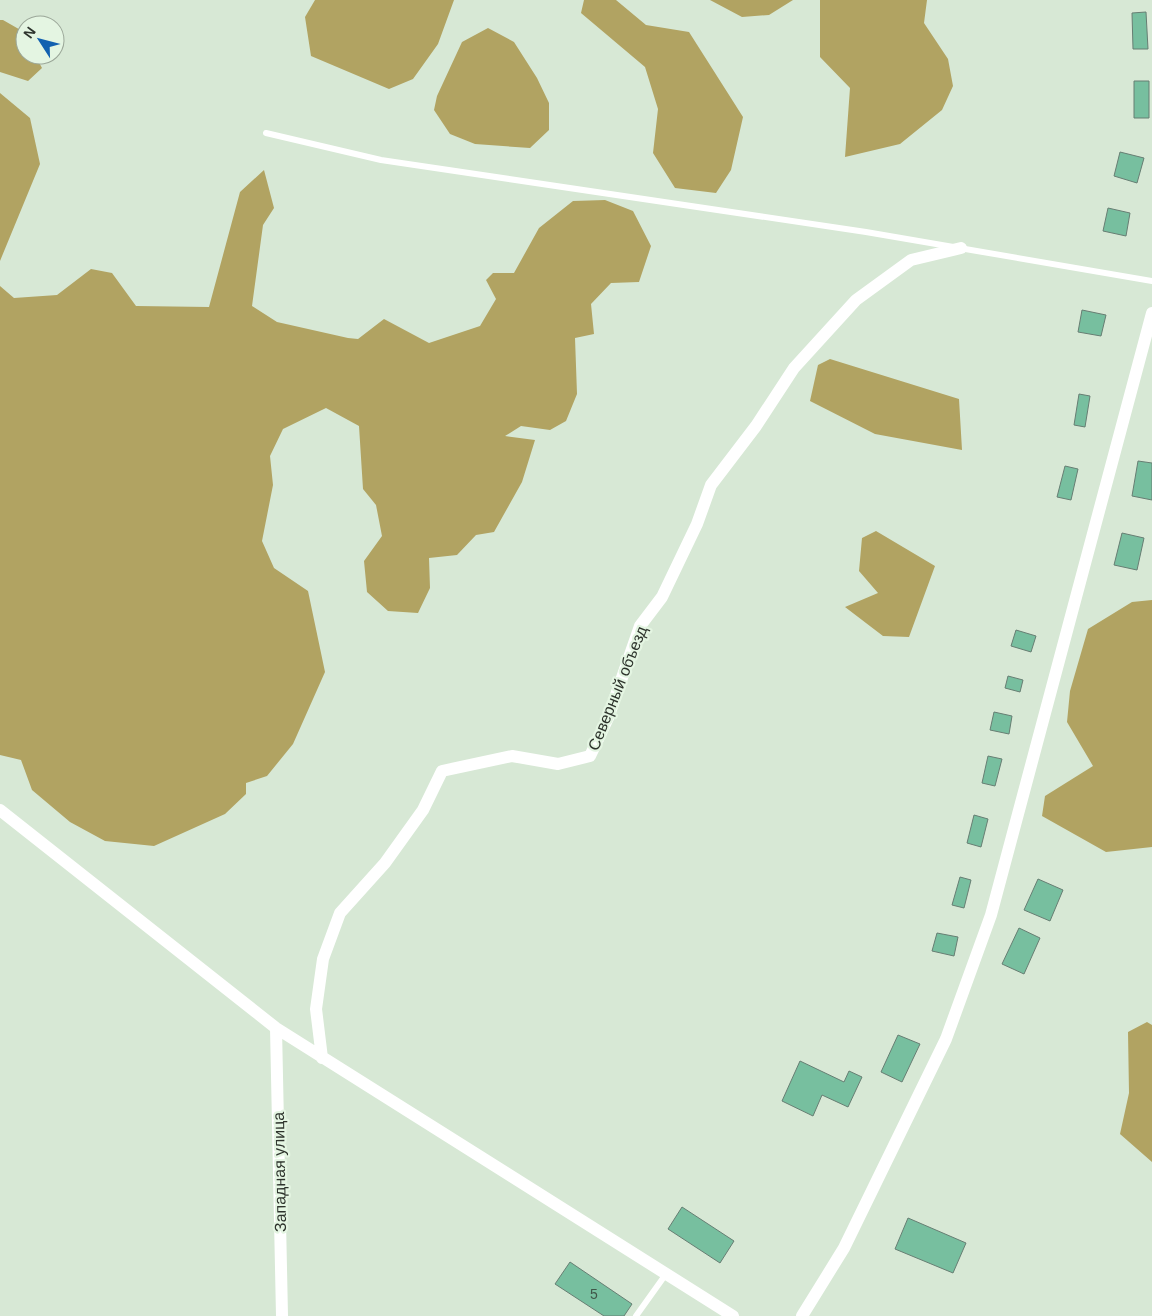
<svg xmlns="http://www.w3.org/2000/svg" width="1152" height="1316" viewBox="0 0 1152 1316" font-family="Arial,sans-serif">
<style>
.forest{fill:#b1a362}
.building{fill:#77bf9f;stroke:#677e73}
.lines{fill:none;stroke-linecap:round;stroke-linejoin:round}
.service{stroke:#fff;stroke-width:6}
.minor{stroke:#fff;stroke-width:12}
.labels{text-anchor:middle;stroke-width:4.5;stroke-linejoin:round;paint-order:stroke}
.number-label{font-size:14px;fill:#405649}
.street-label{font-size:16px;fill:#2d332c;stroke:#e4f5e2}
</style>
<rect width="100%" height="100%" fill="#d7e8d5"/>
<path class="forest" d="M 315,0 L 454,0 L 438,44 L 413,79 L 389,89 L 311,56 L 305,17 Z
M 584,0 L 616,0 L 646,25 L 689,32 L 743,117 L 731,170 L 716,193 L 675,188 L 653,153 L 658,109 L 645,67 L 581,13 Z
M 710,0 L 793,0 L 769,15 L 742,17 Z
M 820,0 L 927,0 L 924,23 L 948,59 L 953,86 L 942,110 L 900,144 L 845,157 L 850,88 L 820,57 Z
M 0,20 L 3,20 L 24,32 L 25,55 L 35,55 L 42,68 L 28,81 L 0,72 Z
M 488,28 L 514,42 L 537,78 L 549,103 L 549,130 L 530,148 L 475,144 L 450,134 L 434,110 L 437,96 L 462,42 Z
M 0,93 L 30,118 L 40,164 L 0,261 Z
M 264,170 L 274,208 L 263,225 L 252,306 L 277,322 L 348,338 L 358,339 L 384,319 L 429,343 L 480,326 L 496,299 L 486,280 L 493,273 L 514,273 L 539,228 L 573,201 L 605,200 L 633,211 L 651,246 L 639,282 L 611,283 L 591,304 L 594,334 L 575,338 L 577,394 L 566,421 L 550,430 L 521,426 L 505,436 L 535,440 L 522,482 L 494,532 L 476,535 L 457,555 L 429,558 L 430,588 L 418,613 L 388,611 L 367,592 L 364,561 L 382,536 L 376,505 L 363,489 L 359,426 L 326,408 L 283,429 L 270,456 L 273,485 L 262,541 L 274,568 L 308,591 L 325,672 L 293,744 L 267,776 L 246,783 L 246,794 L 225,814 L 154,846 L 105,841 L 70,822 L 32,790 L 21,760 L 0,755 L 0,286 L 14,298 L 57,295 L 91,269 L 112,273 L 136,306 L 209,307 L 240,192 Z
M 830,359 L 959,399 L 962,450 L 875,434 L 810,401 L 818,365 Z
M 876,531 L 935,566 L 909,637 L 883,636 L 845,607 L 878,593 L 859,571 L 862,538 Z
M 1152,600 L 1152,847 L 1106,852 L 1042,816 L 1045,796 L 1093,766 L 1067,722 L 1070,691 L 1088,629 L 1132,602 Z
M 1147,1022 L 1152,1025 L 1152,1162 L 1120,1134 L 1129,1093 L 1128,1032 Z"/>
<path class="building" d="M 1146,12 L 1148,49 L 1133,49 L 1132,13 Z
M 1134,81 L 1149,81 L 1149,118 L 1134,118 Z
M 1120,152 L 1144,158 L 1137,183 L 1114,176 Z
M 1108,208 L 1130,213 L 1126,236 L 1103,231 Z
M 1082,310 L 1106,315 L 1101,336 L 1078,332 Z
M 1079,394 L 1090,396 L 1085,427 L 1074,425 Z
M 1138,461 L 1152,463 L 1152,500 L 1132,496 Z
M 1065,466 L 1078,469 L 1071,500 L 1057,497 Z
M 1122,533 L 1144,538 L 1137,570 L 1114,565 Z
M 1016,630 L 1036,636 L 1031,652 L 1011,646 Z
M 1008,676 L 1023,680 L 1020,692 L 1005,688 Z
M 994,712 L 1012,716 L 1009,734 L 990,730 Z
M 988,756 L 1002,759 L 995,786 L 982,783 Z
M 974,815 L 988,819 L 981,847 L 967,843 Z
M 960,877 L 971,880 L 964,908 L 952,905 Z
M 1038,879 L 1063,890 L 1050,921 L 1024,910 Z
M 1019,928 L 1040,938 L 1024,974 L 1002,964 Z
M 937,933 L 958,937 L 954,956 L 932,951 Z
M 898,1035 L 920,1044 L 902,1082 L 881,1072 Z
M 800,1061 L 844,1082 L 849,1071 L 862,1077 L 848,1107 L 822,1095 L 813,1116 L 782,1101 Z
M 682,1207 L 734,1241 L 720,1263 L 668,1229 Z
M 908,1218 L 966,1243 L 953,1273 L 895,1249 Z
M 570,1262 L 632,1304 L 624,1316 L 604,1316 L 555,1284 Z"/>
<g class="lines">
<path class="service" d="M 266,133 L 381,160 L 866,232 L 1152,281
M 636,1316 L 666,1274"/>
<path class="minor" d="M 0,810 L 276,1028 L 733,1316
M 276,1028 L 282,1316
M 322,1058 L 316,1009 L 323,959 L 340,913 L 385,863 L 423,810 L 442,771 L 512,756 L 558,764 L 590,756 L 608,718 L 640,626 L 662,597 L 697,524 L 711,485 L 756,426 L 794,368 L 856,300 L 911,260 L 961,248
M 802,1316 L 844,1248 L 946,1039 L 991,915 L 1152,313"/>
</g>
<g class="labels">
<g class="number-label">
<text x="594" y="1299">5</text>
</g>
<g class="street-label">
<text transform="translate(617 688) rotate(-68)" y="6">Северный объезд</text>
<text transform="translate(279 1172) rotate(-91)" y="6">Западная улица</text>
</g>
</g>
<g transform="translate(40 40) rotate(306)"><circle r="24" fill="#e4f5e2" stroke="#9ba799"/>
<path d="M0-4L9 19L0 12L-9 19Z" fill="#1261b0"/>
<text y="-8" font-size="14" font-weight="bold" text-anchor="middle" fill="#2d332c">N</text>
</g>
</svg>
